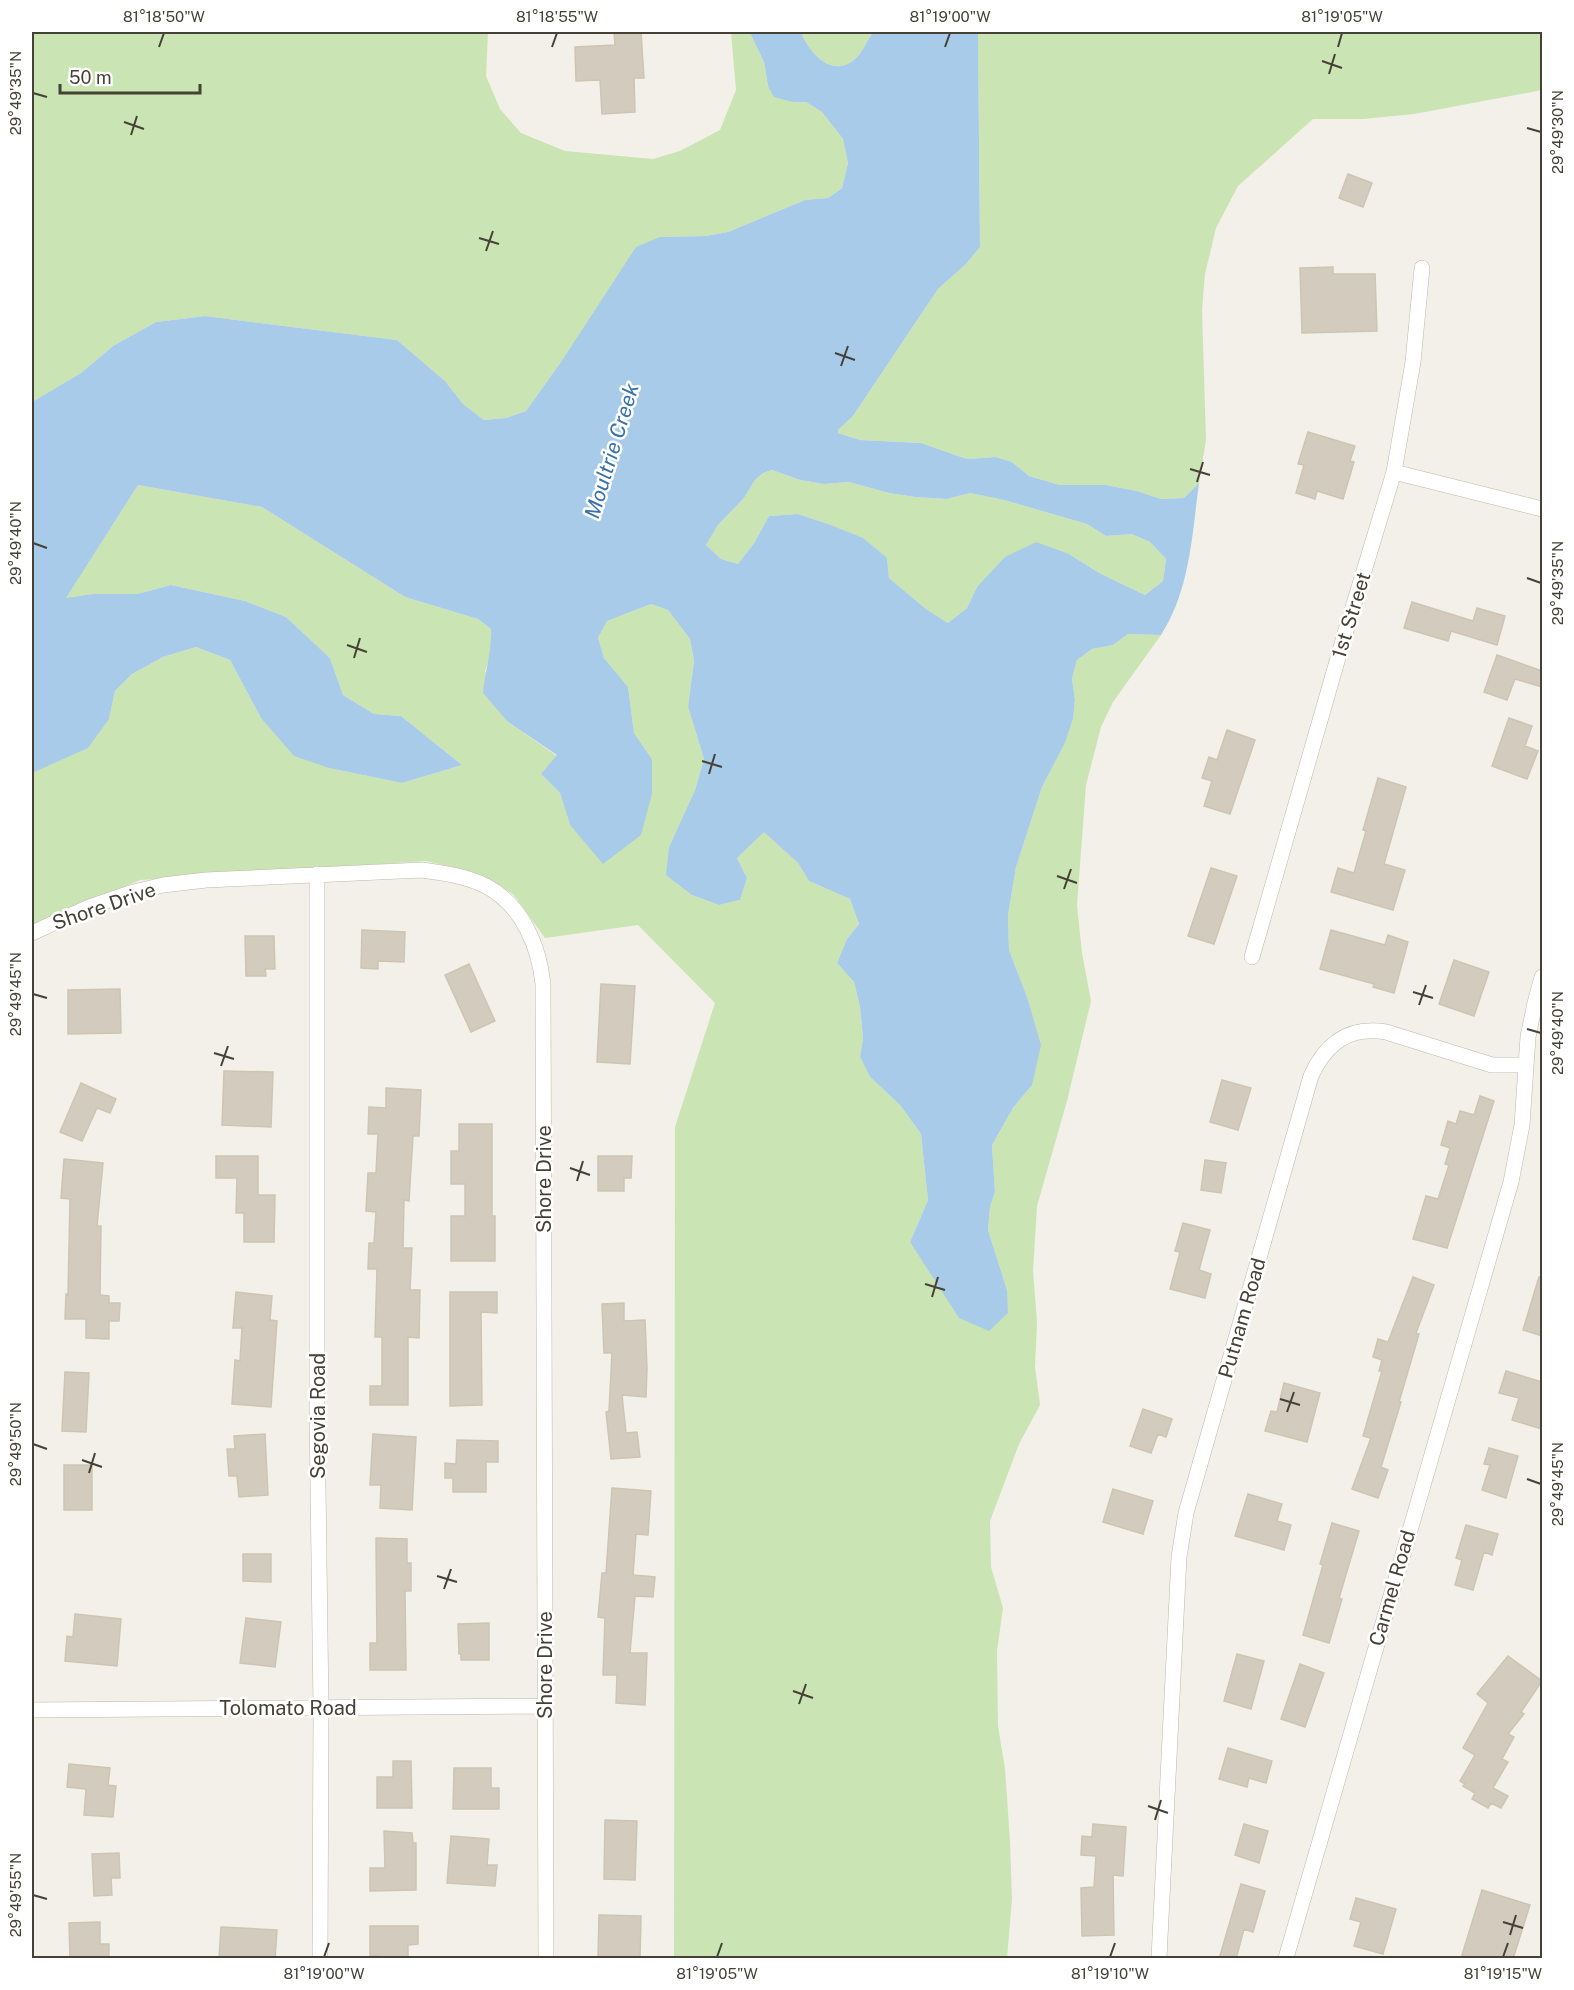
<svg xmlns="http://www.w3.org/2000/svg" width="1574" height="1990" viewBox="0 0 1574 1990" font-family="'Public Sans',sans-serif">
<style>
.green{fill:#cbe4b4}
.water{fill:#a9cbea;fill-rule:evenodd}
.building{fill:#d3ccbe;stroke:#cdc5b2;stroke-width:1.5}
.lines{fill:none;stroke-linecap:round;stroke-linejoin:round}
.minor-casing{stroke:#bdb8ab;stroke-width:16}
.minor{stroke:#fff;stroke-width:15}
.ticks{fill:none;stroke:#454137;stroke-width:2}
.labels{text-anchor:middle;stroke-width:5;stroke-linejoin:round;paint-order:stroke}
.street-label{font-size:20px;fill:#454137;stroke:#fff}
.water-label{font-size:21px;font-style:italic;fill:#3971a9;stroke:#fff}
.neatline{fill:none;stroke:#454137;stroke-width:2}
.ticks-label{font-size:15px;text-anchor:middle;fill:#454137}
</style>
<rect width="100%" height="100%" fill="#f2f0e8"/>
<path class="green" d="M 32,32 L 488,32 L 486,76 L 500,109 L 521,133 L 565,151 L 653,159 L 680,151 L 720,130 L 736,90 L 731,32 L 752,32 L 751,35 L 764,62 L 768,86 L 793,102 L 806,102 L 822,112 L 843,139 L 848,163 L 842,188 L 828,198 L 805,200 L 728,232 L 706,236 L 660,237 L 563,359 L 526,411 L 506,418 L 484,420 L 463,404 L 445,381 L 397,340 L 205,316 L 156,322 L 113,346 L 81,373 L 32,402 Z
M 801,32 L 873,32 C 868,39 864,49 858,56 C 835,81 810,55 801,32 Z
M 978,32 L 1542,32 L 1542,90 L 1414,114 L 1363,119 L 1313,119 L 1238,186 L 1216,228 L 1205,274 L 1202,310 L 1206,440 L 1199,483 L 1184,498 L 1161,499 L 1137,491 L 1106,485 L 1060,485 L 1029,476 L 1012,462 L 996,457 L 967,459 L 921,443 L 860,440 L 838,433 L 838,430 L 853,416 L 938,289 L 966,264 L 980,247 Z
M 772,470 L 800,480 L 824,484 L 849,482 L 889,493 L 915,497 L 947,499 L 970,493 L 1004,500 L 1087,524 L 1106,536 L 1130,534 L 1150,542 L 1166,559 L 1163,581 L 1145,595 L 1101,574 L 1069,554 L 977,587 L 967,608 L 948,623 L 926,609 L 889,578 L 887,558 L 828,524 L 798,514 L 769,516 L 754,543 L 738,564 L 721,559 L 706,545 L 718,525 L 744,498 L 755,480 L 763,473 Z
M 138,485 L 262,507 L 405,597 L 478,619 L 491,629 L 492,651 L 485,671 L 508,722 L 557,756 L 541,774 L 560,793 L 570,825 L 652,794 L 652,759 L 634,733 L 628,687 L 604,658 L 598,638 L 607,621 L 651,604 L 668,610 L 690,639 L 694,661 L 688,707 L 704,759 L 695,790 L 669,847 L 692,895 L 719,905 L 740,900 L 747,878 L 737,858 L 764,831 L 798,863 L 809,881 L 850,899 L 859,924 L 847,939 L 837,963 L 854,982 L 860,1007 L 863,1038 L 860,1057 L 870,1077 L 900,1105 L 921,1134 L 928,1200 L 910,1242 L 1007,1290 L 988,1230 L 990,1207 L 995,1192 L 992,1145 L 1013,1108 L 1032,1085 L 1027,997 L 1009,950 L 1008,915 L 1016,867 L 1042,787 L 1065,743 L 1073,719 L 1075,699 L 1072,679 L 1077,660 L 1092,649 L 1113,645 L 1128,634 L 1161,635 L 1113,702 L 1101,727 L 1086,785 L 1077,905 L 1082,953 L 1091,1001 L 1067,1101 L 1037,1206 L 1033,1271 L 1037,1322 L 1035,1367 L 1040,1405 L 1019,1444 L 990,1521 L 991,1567 L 1003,1608 L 997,1651 L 998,1726 L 1005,1769 L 1010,1841 L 1012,1899 L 1007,1958 L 674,1958 L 675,1127 L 715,1003 L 638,925 L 545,938 L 513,894 L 473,872 L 426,861 L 140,880 L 32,926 L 32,773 L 109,719 L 115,691 L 132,674 L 163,657 L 196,647 L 230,660 L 261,718 L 329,768 L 402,783 L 462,765 L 401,716 L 374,714 L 343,695 L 330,658 L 286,617 L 245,601 L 171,585 L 137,594 L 93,594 L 65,599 Z"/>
<path class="water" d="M 752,32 L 801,32 C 810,55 835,81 858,56 C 864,49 868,39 873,32 L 978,32 L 980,247 L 966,264 L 938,289 L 853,416 L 838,430 L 838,433 L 860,440 L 921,443 L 967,459 L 996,457 L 1012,462 L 1029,476 L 1060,485 L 1106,485 L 1137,491 L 1161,499 L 1184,498 L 1199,483 C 1192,535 1190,590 1161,635 L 1128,634 L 1113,645 L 1092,649 L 1077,660 L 1072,679 L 1075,699 L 1073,719 L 1065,743 L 1042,787 L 1016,867 L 1008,915 L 1009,950 L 1027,997 L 1041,1045 L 1032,1085 L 1013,1108 L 992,1145 L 995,1192 L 990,1207 L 988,1230 L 1007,1290 L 1008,1313 L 989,1331 L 959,1318 L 910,1242 L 928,1200 L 921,1134 L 900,1105 L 870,1077 L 860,1057 L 863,1038 L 860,1007 L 854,982 L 837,963 L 847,939 L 859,924 L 850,899 L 809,881 L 798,863 L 764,832 L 737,858 L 747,878 L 740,900 L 719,905 L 692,895 L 666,875 L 669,847 L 695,790 L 704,759 L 688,707 L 694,661 L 690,639 L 668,610 L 651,604 L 607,621 L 598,638 L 604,658 L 628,687 L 634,733 L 652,759 L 652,794 L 641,835 L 603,864 L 570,825 L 560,793 L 541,774 L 557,755 L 508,722 L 483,693 C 485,671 492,651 491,629 L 478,619 L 405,597 L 262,507 L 138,485 L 66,598 L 93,594 L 137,594 L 171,585 L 245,601 L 286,617 L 330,658 L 343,695 L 374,714 L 401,716 L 462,765 L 402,783 L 329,768 L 294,756 L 261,718 L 230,660 L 196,647 L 163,657 L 132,674 L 115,691 L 109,719 L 88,748 L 32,773 L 32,402 L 81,373 L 113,346 L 156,322 L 205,316 L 397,340 L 445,381 L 463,404 L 484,420 L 506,418 L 526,411 L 563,359 L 636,247 L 660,237 L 706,236 L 728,232 L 805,200 L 828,198 L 842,188 L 848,163 L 843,139 L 822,112 L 806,102 L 793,102 L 774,97 L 768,86 L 764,62 L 751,35 ZM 772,470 L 800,480 L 824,484 L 849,482 L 889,493 L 915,497 L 947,499 L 970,493 L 1004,500 L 1087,524 L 1106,536 L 1131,534 L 1150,542 L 1166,559 L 1163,581 L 1145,595 L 1101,574 L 1069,554 L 1036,542 L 1005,557 L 977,587 L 967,608 L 948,623 L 926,609 L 889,578 L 887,558 L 863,538 L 828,524 L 798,514 L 769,516 L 754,543 L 738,564 L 721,559 L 706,545 L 718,525 L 744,498 L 755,480 L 763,473 Z"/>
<path class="building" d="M 614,32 L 641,32 L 644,78 L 634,78 L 635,112 L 602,114 L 600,80 L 576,81 L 575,47 L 615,45 Z
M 1348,174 L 1372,183 L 1363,207 L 1339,198 Z
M 1333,267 L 1333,274 L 1375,274 L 1377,331 L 1302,333 L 1300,268 Z
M 1308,432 L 1355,446 L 1350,461 L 1354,462 L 1343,499 L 1317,491 L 1315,499 L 1296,493 L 1304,465 L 1298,464 Z
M 1412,602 L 1473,621 L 1477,608 L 1505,616 L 1497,645 L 1451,631 L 1448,641 L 1404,628 Z
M 1497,655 L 1542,671 L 1542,687 L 1515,679 L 1507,700 L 1484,692 Z
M 1509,718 L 1532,726 L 1525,746 L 1538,751 L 1527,779 L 1492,766 Z
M 1227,730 L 1255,740 L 1230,814 L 1204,806 L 1212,781 L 1202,778 L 1209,757 L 1217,760 Z
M 1378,778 L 1406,787 L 1384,864 L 1405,870 L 1393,910 L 1331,892 L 1338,868 L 1354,873 L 1366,831 L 1363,830 Z
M 1211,868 L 1237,876 L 1214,944 L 1188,936 Z
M 362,930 L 405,932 L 404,962 L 378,961 L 378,969 L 361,968 Z
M 1331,930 L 1385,945 L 1388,935 L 1408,942 L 1394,993 L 1373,987 L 1374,984 L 1320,969 Z
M 245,936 L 274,936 L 275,969 L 265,969 L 266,976 L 246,976 Z
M 1454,960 L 1489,972 L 1474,1016 L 1439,1004 Z
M 469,964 L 495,1021 L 471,1032 L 445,975 Z
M 601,984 L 635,986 L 630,1064 L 597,1062 Z
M 120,989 L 121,1033 L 68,1034 L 68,990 Z
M 224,1071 L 273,1072 L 271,1127 L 222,1125 Z
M 1222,1080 L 1251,1088 L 1238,1130 L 1210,1122 Z
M 81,1083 L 116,1099 L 110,1113 L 97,1108 L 82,1141 L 60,1132 Z
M 386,1088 L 421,1090 L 419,1136 L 413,1136 L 409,1201 L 404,1200 L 403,1248 L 412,1248 L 410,1290 L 420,1290 L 419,1338 L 408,1337 L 408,1405 L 370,1405 L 370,1386 L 382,1386 L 382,1337 L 375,1337 L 377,1269 L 368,1269 L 369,1243 L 374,1243 L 376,1212 L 366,1211 L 368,1173 L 376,1173 L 378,1134 L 368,1134 L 369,1107 L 386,1108 Z
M 1480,1096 L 1494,1101 L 1447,1248 L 1413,1239 L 1426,1196 L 1438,1199 L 1449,1165 L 1445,1164 L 1450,1148 L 1441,1145 L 1448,1121 L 1456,1124 L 1460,1111 L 1474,1115 Z
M 459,1124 L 492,1124 L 492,1216 L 495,1216 L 495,1261 L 451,1261 L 451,1216 L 465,1216 L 465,1184 L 451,1184 L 451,1151 L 459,1151 Z
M 216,1156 L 258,1156 L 258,1195 L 275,1195 L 274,1242 L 244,1242 L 244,1213 L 236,1213 L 237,1178 L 216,1178 Z
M 598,1156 L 632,1156 L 631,1178 L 624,1178 L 624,1191 L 598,1191 Z
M 64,1159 L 103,1163 L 97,1226 L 101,1226 L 100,1295 L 109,1296 L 109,1303 L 120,1303 L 119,1321 L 109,1321 L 109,1339 L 86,1338 L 86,1319 L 65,1319 L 66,1294 L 68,1295 L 70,1199 L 61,1198 Z
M 1205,1160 L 1226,1163 L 1221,1193 L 1201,1190 Z
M 1183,1223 L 1210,1230 L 1199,1270 L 1211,1274 L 1205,1298 L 1170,1289 L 1180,1252 L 1175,1251 Z
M 1413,1277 L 1434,1285 L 1416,1333 L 1419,1334 L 1399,1402 L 1401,1402 L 1381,1467 L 1388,1470 L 1378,1498 L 1352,1489 L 1371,1438 L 1363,1436 L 1382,1371 L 1379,1371 L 1382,1360 L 1373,1357 L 1378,1339 L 1388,1342 Z
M 1539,1277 L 1542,1277 L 1542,1336 L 1523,1330 Z
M 236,1292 L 272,1296 L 270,1320 L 277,1321 L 271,1407 L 232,1404 L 235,1360 L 240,1361 L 242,1328 L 233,1328 Z
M 450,1292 L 497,1292 L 497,1313 L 481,1312 L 482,1405 L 450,1406 Z
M 624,1303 L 624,1321 L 645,1320 L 647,1368 L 646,1397 L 622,1395 L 626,1433 L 637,1432 L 640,1457 L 611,1459 L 606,1412 L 609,1411 L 612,1353 L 604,1353 L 602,1304 Z
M 1506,1371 L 1542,1382 L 1542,1429 L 1512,1420 L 1519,1398 L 1499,1393 Z
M 65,1372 L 89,1373 L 86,1432 L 62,1431 Z
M 1284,1383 L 1320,1393 L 1307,1442 L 1265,1431 L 1271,1411 L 1277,1412 Z
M 1143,1409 L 1172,1419 L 1166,1437 L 1158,1434 L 1151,1453 L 1130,1446 Z
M 265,1434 L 268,1495 L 239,1497 L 237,1476 L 229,1476 L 227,1449 L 235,1449 L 234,1436 Z
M 373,1434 L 416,1437 L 412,1510 L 380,1508 L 381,1485 L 370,1485 Z
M 457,1440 L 498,1441 L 498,1462 L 486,1462 L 486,1492 L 453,1492 L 453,1478 L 445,1478 L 445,1463 L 456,1464 Z
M 1489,1448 L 1518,1456 L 1506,1498 L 1482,1490 L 1490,1465 L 1484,1464 Z
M 64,1465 L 92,1465 L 92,1510 L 64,1510 Z
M 612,1488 L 651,1491 L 648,1535 L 636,1534 L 633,1575 L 655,1577 L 653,1597 L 635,1596 L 630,1653 L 647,1653 L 645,1705 L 616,1703 L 617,1675 L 603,1675 L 605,1618 L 598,1617 L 602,1573 L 606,1573 Z
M 1113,1489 L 1153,1501 L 1143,1534 L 1103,1522 Z
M 1248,1494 L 1282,1504 L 1277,1521 L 1291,1525 L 1284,1550 L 1235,1536 Z
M 1332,1523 L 1359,1531 L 1339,1598 L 1342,1599 L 1329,1643 L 1303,1635 L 1323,1565 L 1320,1564 Z
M 1466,1525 L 1498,1534 L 1492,1555 L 1484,1552 L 1473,1590 L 1455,1585 L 1462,1560 L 1456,1558 Z
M 376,1538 L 407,1539 L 407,1563 L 411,1563 L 411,1591 L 405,1591 L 406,1670 L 370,1670 L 370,1643 L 377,1643 Z
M 243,1554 L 271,1554 L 271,1582 L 243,1581 Z
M 75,1614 L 121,1619 L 117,1666 L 65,1661 L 67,1636 L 73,1637 Z
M 246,1618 L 281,1622 L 275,1667 L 240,1663 Z
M 489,1623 L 489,1660 L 461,1660 L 461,1654 L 459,1654 L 458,1624 Z
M 1237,1654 L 1264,1661 L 1251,1709 L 1224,1701 Z
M 1508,1656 L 1542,1681 L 1521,1712 L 1524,1714 L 1508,1734 L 1514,1737 L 1502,1759 L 1508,1762 L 1493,1788 L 1508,1796 L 1501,1808 L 1491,1803 L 1488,1808 L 1472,1799 L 1475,1793 L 1463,1786 L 1465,1784 L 1460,1781 L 1475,1755 L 1463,1748 L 1488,1703 L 1477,1694 Z
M 1300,1664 L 1324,1673 L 1305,1727 L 1281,1719 Z
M 1228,1748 L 1272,1761 L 1266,1783 L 1249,1778 L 1247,1787 L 1219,1779 Z
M 393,1761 L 411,1761 L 412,1808 L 377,1808 L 377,1777 L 393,1777 Z
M 69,1764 L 110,1768 L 108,1785 L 116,1786 L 113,1817 L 84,1815 L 86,1789 L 67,1787 Z
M 454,1768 L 491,1768 L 491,1788 L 499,1788 L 499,1809 L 453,1809 Z
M 605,1820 L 637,1821 L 635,1880 L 604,1879 Z
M 1093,1824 L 1126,1827 L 1123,1876 L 1113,1875 L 1114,1935 L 1082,1936 L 1081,1888 L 1094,1887 L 1096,1856 L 1081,1855 L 1082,1836 L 1092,1837 Z
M 1244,1824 L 1268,1831 L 1259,1863 L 1235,1855 Z
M 384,1831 L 412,1833 L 413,1843 L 416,1843 L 416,1890 L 370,1891 L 370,1868 L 385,1868 Z
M 451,1836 L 489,1839 L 487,1865 L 497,1865 L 495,1886 L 447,1883 Z
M 119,1853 L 120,1878 L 111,1878 L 112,1895 L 94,1896 L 92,1854 Z
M 1241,1884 L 1265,1891 L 1253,1932 L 1244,1929 L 1236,1959 L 1219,1959 Z
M 1482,1890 L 1530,1905 L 1513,1959 L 1472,1959 L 1462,1955 Z
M 1356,1898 L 1396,1909 L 1383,1954 L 1354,1946 L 1361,1922 L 1350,1919 Z
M 599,1915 L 641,1916 L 640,1959 L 598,1959 Z
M 100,1922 L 100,1944 L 109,1944 L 109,1959 L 70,1959 L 69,1923 Z
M 370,1926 L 418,1926 L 418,1944 L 408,1945 L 408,1959 L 379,1959 L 379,1956 L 370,1956 Z
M 221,1927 L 277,1930 L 275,1959 L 219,1959 Z"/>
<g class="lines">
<defs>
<path id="minor" d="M 1394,472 L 1542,509
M 317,874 L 317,1412 L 321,1708 L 320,1958
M 32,933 L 89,907 L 130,893 L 163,885 L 206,880 L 422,870 C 444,873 466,876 486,886 C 522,905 539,946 543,984 L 546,1958
M 1252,957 L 1344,637 L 1394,472 L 1413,362 L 1422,268
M 32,1710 L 545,1706
M 1159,1958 L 1179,1557 L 1186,1513 L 1311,1076 C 1326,1043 1349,1026 1386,1032 L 1492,1065 L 1526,1065
M 1286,1958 L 1511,1182 L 1522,1125 L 1528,1037 L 1535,1003 L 1542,977"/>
</defs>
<use href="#minor" class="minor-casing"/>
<use href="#minor" class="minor"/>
</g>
<path class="ticks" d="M 159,47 L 164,33M 552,47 L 557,33M 945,47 L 950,33M 1338,47 L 1342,33M 1322,61 L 1342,68M 1329,74 L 1335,54M 33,93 L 47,97M 124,122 L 144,129M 1527,128 L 1541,132M 131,135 L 137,116M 479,238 L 499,244M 486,251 L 493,231M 835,353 L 855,360M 841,366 L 848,346M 1190,469 L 1210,475M 1197,482 L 1203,462M 33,543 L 47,548M 1527,578 L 1541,583M 347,645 L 367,652M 354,658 L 360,638M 702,761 L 722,767M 709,774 L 715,754M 1057,876 L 1077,883M 1064,889 L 1071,869M 1413,992 L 1433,998M 33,994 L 47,998M 1419,1005 L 1426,985M 1527,1029 L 1541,1033M 214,1053 L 234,1059M 221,1066 L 228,1046M 570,1168 L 590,1175M 577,1181 L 583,1161M 925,1284 L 945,1290M 932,1297 L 938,1277M 1280,1399 L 1300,1405M 1287,1412 L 1294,1392M 33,1444 L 47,1449M 82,1460 L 102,1467M 89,1473 L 95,1453M 1527,1479 L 1541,1484M 437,1576 L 457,1582M 444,1589 L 451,1569M 793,1691 L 813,1698M 799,1704 L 806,1684M 1148,1806 L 1168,1813M 1155,1820 L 1161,1800M 33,1895 L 47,1899M 1503,1922 L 1523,1928M 1510,1935 L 1516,1915M 324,1957 L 329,1943M 717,1957 L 722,1943M 1110,1957 L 1115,1943M 1503,1957 L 1508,1943"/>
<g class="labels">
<g class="street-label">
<text transform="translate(1351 615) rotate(-73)" y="7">1st Street</text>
<text transform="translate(104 906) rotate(-19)" y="7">Shore Drive</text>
<text transform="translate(544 1179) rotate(-90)" y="7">Shore Drive</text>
<text transform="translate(1242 1318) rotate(-74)" y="7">Putnam Road</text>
<text transform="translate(318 1416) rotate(-90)" y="7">Segovia Road</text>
<text transform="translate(1392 1588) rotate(-74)" y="7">Carmel Road</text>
<text transform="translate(545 1665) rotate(-90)" y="7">Shore Drive</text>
<text x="288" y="1715">Tolomato Road</text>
</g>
<g class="water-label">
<text transform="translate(612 451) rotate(-73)" y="7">Moultrie Creek</text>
</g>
</g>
<rect width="1574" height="1990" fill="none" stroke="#ffffff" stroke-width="66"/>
<path d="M60 84v9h140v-9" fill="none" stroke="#454137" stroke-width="3"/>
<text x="69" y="84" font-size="18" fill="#454137" stroke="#ffffff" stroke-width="4.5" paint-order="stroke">50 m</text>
<rect x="33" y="33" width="1508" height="1924" class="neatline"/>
<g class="ticks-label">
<text x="164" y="22">81°18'50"W</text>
<text x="557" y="22">81°18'55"W</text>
<text x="950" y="22">81°19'00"W</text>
<text x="1342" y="22">81°19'05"W</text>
<text transform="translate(16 93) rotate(-90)" y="5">29°49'35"N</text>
<text transform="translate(1558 132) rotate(-90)" y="5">29°49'30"N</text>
<text transform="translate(16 543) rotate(-90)" y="5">29°49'40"N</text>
<text transform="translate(1558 583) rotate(-90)" y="5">29°49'35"N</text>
<text transform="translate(16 994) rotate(-90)" y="5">29°49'45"N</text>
<text transform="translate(1558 1033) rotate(-90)" y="5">29°49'40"N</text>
<text transform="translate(16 1444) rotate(-90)" y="5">29°49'50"N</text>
<text transform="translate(1558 1484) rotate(-90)" y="5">29°49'45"N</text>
<text transform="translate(16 1895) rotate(-90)" y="5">29°49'55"N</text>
<text x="324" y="1979">81°19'00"W</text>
<text x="717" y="1979">81°19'05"W</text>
<text x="1110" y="1979">81°19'10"W</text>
<text x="1503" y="1979">81°19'15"W</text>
</g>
</svg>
